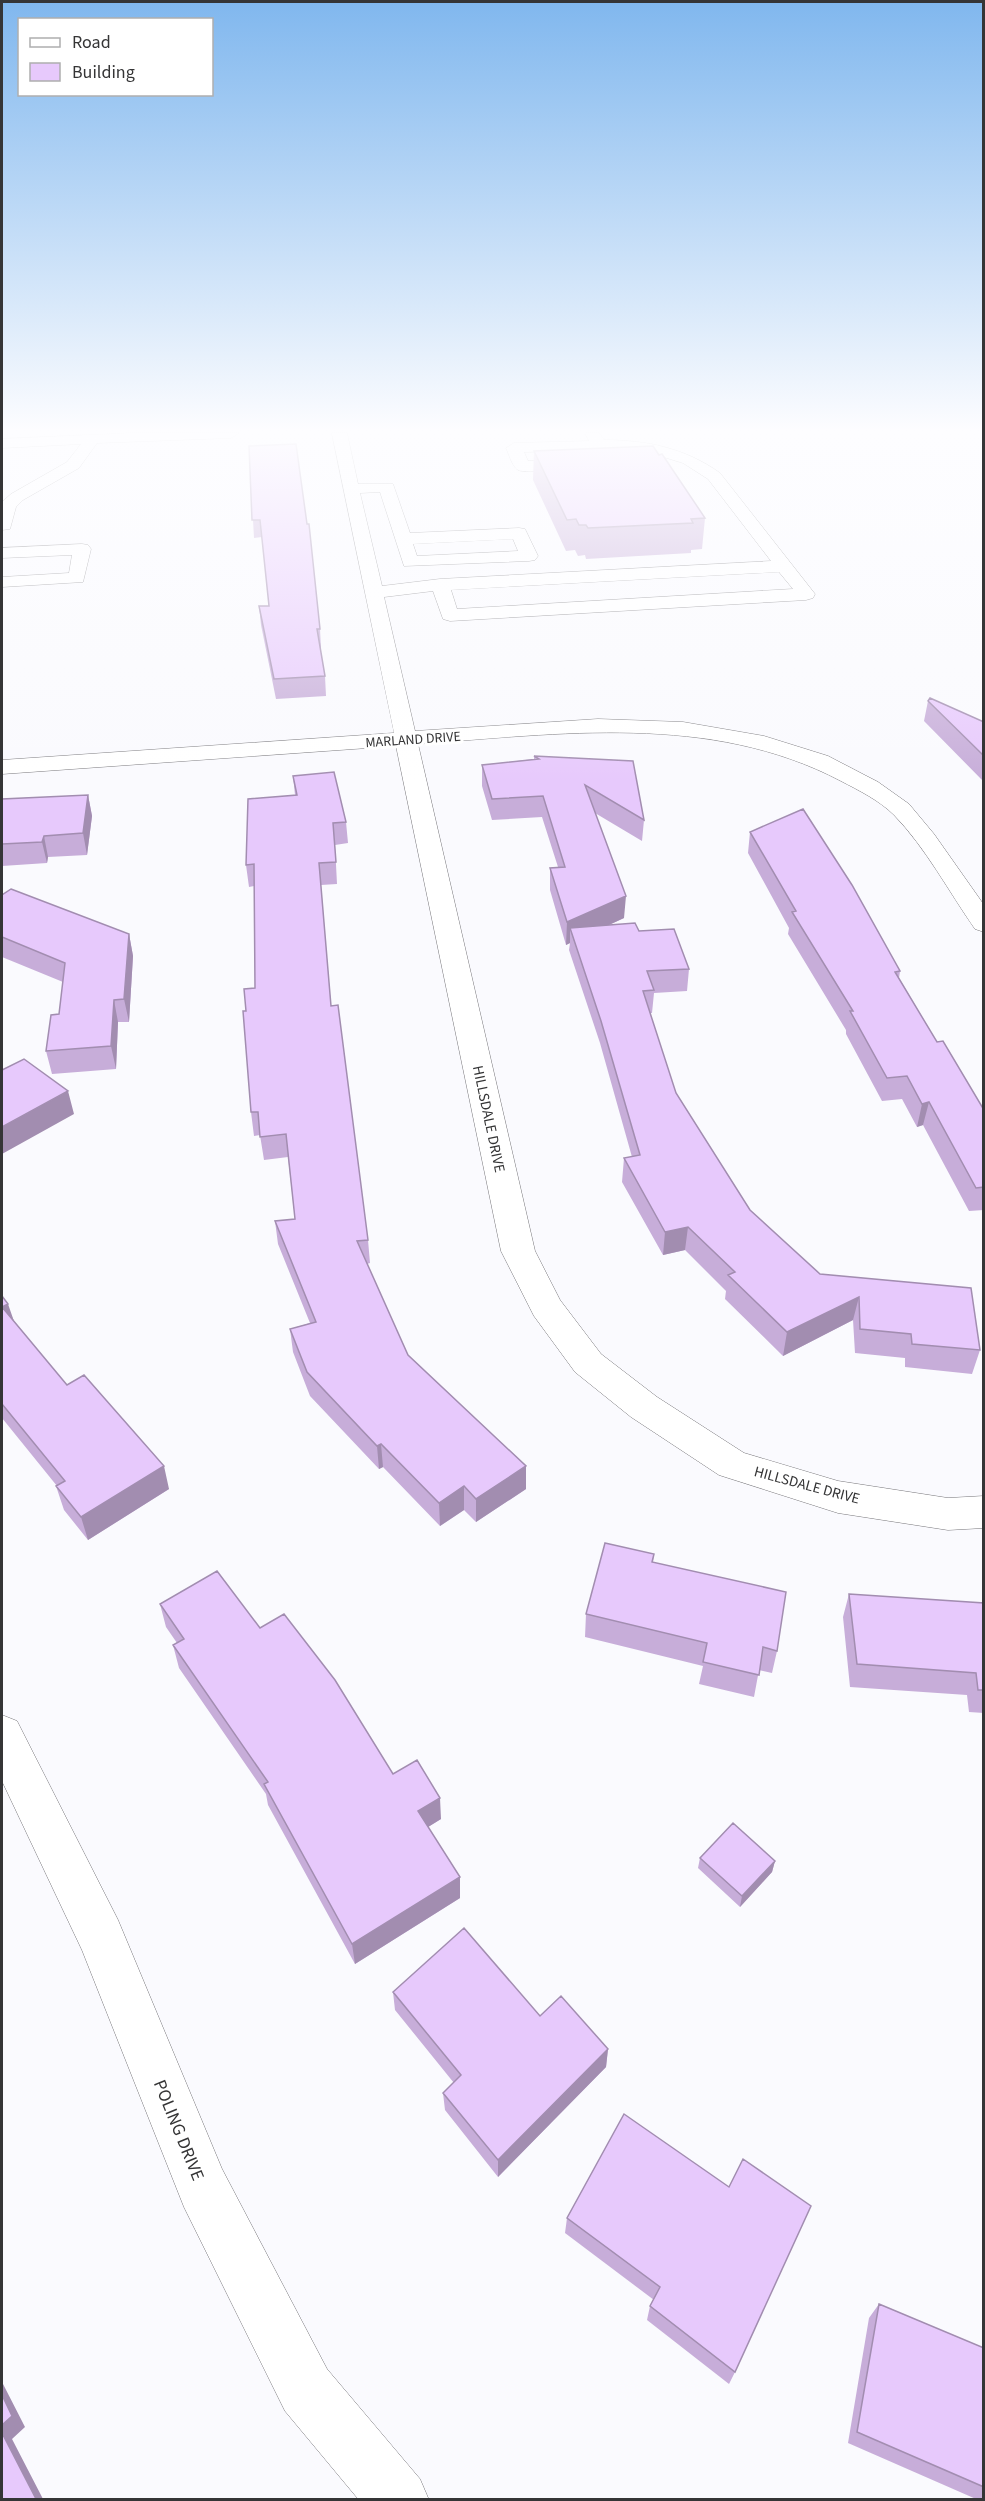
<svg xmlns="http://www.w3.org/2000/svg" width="985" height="2501" viewBox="0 0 985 2501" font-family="'Source Sans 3',sans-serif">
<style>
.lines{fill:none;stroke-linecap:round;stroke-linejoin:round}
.minor-casing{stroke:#77767a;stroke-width:1}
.minor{fill:#fff;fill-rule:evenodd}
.wall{fill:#c7add9}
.shaded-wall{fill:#a28db0}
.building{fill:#e7c9fc;stroke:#a28db0;stroke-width:1.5}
.labels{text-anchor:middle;stroke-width:6;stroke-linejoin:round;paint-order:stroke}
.far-street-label{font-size:14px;fill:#353536;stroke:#fff}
.street-label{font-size:15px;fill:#353536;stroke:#fff}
.near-street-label{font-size:18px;fill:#353536;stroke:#fff}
</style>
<rect width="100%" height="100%" fill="#fafafe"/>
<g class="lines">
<defs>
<path id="minor" d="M 134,433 L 239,433 L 231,438 L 97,443 L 79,468 L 23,500 L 16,507 L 10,529 L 2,530 L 2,502 L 11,494 L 67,462 L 81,444 L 2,448 L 2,439 Z
M 332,433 L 347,433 L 358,484 L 393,484 L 410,533 L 519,528 L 525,529 L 538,556 L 535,560 L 529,561 L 404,566 L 380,492 L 360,493 L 382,586 L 440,579 L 771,561 L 708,479 L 683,463 L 657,455 L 629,450 L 524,452 L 528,461 L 577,459 L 585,464 C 580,469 525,474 518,470 C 512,466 509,454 506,448 L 514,443 L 589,441 L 585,433 L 599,433 L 604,440 C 646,440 685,448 720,473 L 815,594 L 813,598 L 806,600 L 450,621 L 443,619 L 433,591 L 384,597 L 415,731 L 598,719 L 683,722 L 764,736 L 828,756 L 878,782 L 909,804 L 934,834 L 984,905 L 984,932 L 975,929 C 949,892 926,848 894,815 C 879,800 858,790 841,781 C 710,712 559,734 418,744 L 535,1251 L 560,1300 L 601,1354 L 657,1397 L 744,1453 L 838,1481 L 948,1498 L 984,1496 L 984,1528 L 948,1530 L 838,1513 L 719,1475 L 631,1417 L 575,1372 L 534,1316 L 501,1251 L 396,746 L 2,774 L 2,760 L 394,733 ZM 513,539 L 518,551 L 417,556 L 413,544 ZM 779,572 L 793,589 L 457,609 L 451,590 Z
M 82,544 L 88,545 L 91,549 L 83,582 L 2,587 L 2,577 L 69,573 L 72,555 L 2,558 L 2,548 Z
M 2,1715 L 17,1721 L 118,1920 L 222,2169 L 327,2369 L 420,2479 L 429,2500 L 359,2500 L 285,2411 L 184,2207 L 82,1950 L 2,1781 Z"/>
</defs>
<use href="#minor" class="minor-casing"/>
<use href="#minor" class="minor"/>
</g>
<path class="wall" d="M 249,446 L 320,629 L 321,648 L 320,648 L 325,676 L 326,696 L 276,699 L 261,625 L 259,606 L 269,606 L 262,537 L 254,538 Z
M 534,451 L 705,518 L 702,549 L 691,550 L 691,553 L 586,559 L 585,555 L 578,556 L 575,550 L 566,551 L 533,480 Z
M 928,701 L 984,722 L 984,782 L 924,721 Z
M 534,756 L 644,820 L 642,841 L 595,813 L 624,918 L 609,925 L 639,931 L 689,969 L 687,991 L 654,993 L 652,1013 L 650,1013 L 676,1093 L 750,1210 L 820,1274 L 980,1350 L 972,1374 L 905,1367 L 905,1358 L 855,1353 L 853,1320 L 783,1356 L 725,1299 L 726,1291 L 685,1250 L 663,1255 L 622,1182 L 624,1158 L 632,1157 L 600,1043 L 569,950 L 570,943 L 566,945 L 550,890 L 550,868 L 558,867 L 542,817 L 492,820 L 482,786 L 482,765 L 534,759 Z
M 293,776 L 346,822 L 348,843 L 335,845 L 337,884 L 321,885 L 331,1006 L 368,1240 L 370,1263 L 367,1264 L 408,1355 L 526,1466 L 526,1489 L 476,1522 L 464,1510 L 440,1526 L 383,1467 L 379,1469 L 310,1396 L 293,1352 L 290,1329 L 310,1323 L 278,1244 L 275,1221 L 295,1219 L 288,1157 L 264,1160 L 260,1135 L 254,1136 L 251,1112 L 246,1011 L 255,988 L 254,886 L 249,887 L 246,865 L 295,795 Z
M 88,795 L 92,816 L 87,855 L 48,857 L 47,863 L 2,866 L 2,799 Z
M 750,832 L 900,971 L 899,978 L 937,1042 L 984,1110 L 984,1210 L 969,1211 L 923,1125 L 917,1127 L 902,1099 L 882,1101 L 846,1034 L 846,1030 L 788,934 L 789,928 L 748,853 Z
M 2,895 L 129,934 L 133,956 L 129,1022 L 118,1022 L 116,1069 L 52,1074 L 46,1051 L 59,1014 L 63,982 L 2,957 Z
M 2,1296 L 14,1321 L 67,1385 L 169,1489 L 88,1540 L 64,1510 L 56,1486 L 57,1486 L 2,1418 Z
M 654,1554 L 653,1562 L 777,1651 L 772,1673 L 759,1670 L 754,1697 L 699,1684 L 703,1666 L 585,1637 L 586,1614 Z
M 849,1594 L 984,1603 L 984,1713 L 969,1712 L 967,1695 L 850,1687 L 843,1617 Z
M 160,1604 L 260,1628 L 393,1774 L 441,1819 L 428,1827 L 460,1877 L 460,1898 L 355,1964 L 268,1805 L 266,1794 L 179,1668 L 173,1645 L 177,1643 L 166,1627 Z
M 700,1858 L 775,1861 L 772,1872 L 740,1907 L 698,1868 Z
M 393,1992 L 540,2016 L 608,2049 L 606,2067 L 498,2177 L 445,2110 L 443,2093 L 454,2083 L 395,2010 Z
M 624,2114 L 735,2372 L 729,2384 L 647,2320 L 650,2306 L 654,2300 L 565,2233 L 567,2218 Z
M 879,2304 L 984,2348 L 984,2499 L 976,2499 L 848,2443 L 869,2318 Z"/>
<path class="shaded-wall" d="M 88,795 L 92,816 L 87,855 L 83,833 Z
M 44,836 L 48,857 L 47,863 L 42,842 Z
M 626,896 L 624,918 L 574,941 L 570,928 L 570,943 L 566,945 L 567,922 Z
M 129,934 L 133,956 L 129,1022 L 124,999 Z
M 114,1000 L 118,1022 L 116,1069 L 111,1046 Z
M 68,1091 L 74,1114 L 2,1154 L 2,1127 Z
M 929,1102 L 923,1125 L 917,1127 L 922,1104 Z
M 688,1227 L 685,1250 L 663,1255 L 665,1232 Z
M 859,1297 L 853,1320 L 783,1356 L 787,1332 Z
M 8,1304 L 16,1327 L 2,1307 Z
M 381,1444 L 383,1467 L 379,1469 L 377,1446 Z
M 164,1466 L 169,1489 L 88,1540 L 81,1517 Z
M 526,1466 L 526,1489 L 476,1522 L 476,1499 Z
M 464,1486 L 464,1510 L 440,1526 L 439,1503 Z
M 440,1798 L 441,1819 L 420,1832 L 418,1811 Z
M 775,1861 L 772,1872 L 740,1907 L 742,1896 Z
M 460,1877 L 460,1898 L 355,1964 L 352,1944 Z
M 608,2049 L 606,2067 L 498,2177 L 498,2160 Z
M 2,2382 L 25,2427 L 12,2439 L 43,2499 L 36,2499 L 2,2433 Z"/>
<path class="building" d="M 296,444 L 307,524 L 309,524 L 320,629 L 317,629 L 325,676 L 274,679 L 259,606 L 269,606 L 260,520 L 252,520 L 249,446 Z
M 653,446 L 659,455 L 662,454 L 705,518 L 691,519 L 693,523 L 588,528 L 586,525 L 579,525 L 576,519 L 567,520 L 534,451 Z
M 930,698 L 984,722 L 984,756 L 928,701 Z
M 534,756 L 633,761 L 644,820 L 585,785 L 626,896 L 567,922 L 550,868 L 565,867 L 543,796 L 492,799 L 482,765 L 539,759 Z
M 334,772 L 346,822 L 333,823 L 336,862 L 319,863 L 331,1006 L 338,1005 L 368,1240 L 357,1241 L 408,1355 L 526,1466 L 476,1499 L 464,1486 L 439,1503 L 381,1444 L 377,1446 L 307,1372 L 290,1329 L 316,1322 L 275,1221 L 295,1219 L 286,1134 L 260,1137 L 258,1112 L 251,1112 L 243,1011 L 246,1011 L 244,989 L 255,988 L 254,864 L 246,865 L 248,799 L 297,795 L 293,776 Z
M 88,795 L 83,833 L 44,836 L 42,842 L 2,844 L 2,799 Z
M 803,809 L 852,885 L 900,971 L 895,972 L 937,1042 L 943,1041 L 984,1110 L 984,1187 L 976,1188 L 929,1102 L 922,1104 L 907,1076 L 887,1078 L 850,1011 L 853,1011 L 792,912 L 796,911 L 750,832 Z
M 11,889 L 129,934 L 124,999 L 114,1000 L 111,1046 L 46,1051 L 51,1015 L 59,1014 L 65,963 L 2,937 L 2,895 Z
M 635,923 L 639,931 L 674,929 L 689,969 L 647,971 L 654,990 L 643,991 L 676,1093 L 750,1210 L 820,1274 L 971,1288 L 980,1350 L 912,1344 L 911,1334 L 860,1329 L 859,1297 L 787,1332 L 728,1275 L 735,1272 L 688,1227 L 665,1232 L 624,1158 L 640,1155 L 601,1021 L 570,928 Z
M 24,1059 L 68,1091 L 2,1127 L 2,1070 Z
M 2,1296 L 8,1304 L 2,1307 L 67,1385 L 84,1375 L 164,1466 L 81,1517 L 56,1486 L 65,1481 L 2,1404 Z
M 605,1543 L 654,1554 L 652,1562 L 786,1592 L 777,1651 L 763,1647 L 759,1675 L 703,1662 L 707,1643 L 586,1614 Z
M 217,1571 L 260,1628 L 284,1614 L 335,1680 L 393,1774 L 417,1760 L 440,1798 L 418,1811 L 460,1877 L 352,1944 L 264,1784 L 268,1782 L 173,1645 L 184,1639 L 160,1604 Z
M 849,1594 L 984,1603 L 984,1690 L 978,1690 L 976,1673 L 857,1664 Z
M 733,1823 L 775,1861 L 742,1896 L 700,1858 Z
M 464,1928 L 540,2016 L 561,1996 L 608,2049 L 498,2160 L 443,2093 L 461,2075 L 393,1992 Z
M 624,2114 L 729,2187 L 743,2159 L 811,2206 L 735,2372 L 650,2306 L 660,2287 L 567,2218 Z
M 879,2304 L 984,2348 L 984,2487 L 857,2432 Z
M 2,2395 L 12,2416 L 2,2425 Z
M 2,2433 L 36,2499 L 2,2499 Z"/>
<linearGradient id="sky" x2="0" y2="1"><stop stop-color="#80b7ee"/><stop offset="0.55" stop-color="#fdfdff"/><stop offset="1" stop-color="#fdfdff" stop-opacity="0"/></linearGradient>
<rect width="985" height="783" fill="url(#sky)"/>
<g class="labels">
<g class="far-street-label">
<text transform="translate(413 739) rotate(-4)" y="5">MARLAND DRIVE</text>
</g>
<g class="street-label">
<text transform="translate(489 1119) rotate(78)" y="5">HILLSDALE DRIVE</text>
<text transform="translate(807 1485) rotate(15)" y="5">HILLSDALE DRIVE</text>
</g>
<g class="near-street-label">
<text transform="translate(179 2130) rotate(68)" y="6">POLING DRIVE</text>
</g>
</g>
<rect width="985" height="2501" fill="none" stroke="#353536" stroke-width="6"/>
<rect x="18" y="18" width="195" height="78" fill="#ffffff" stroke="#aeaeaf" stroke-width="1.5"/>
<rect x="30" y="38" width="30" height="9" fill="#ffffff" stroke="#aeaeaf" stroke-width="1.5"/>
<text x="72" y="48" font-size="18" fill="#353536">Road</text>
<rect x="30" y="63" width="30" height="18" fill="#e7c9fc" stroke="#aeaeaf" stroke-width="1.5"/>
<text x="72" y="78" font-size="18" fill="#353536">Building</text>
</svg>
